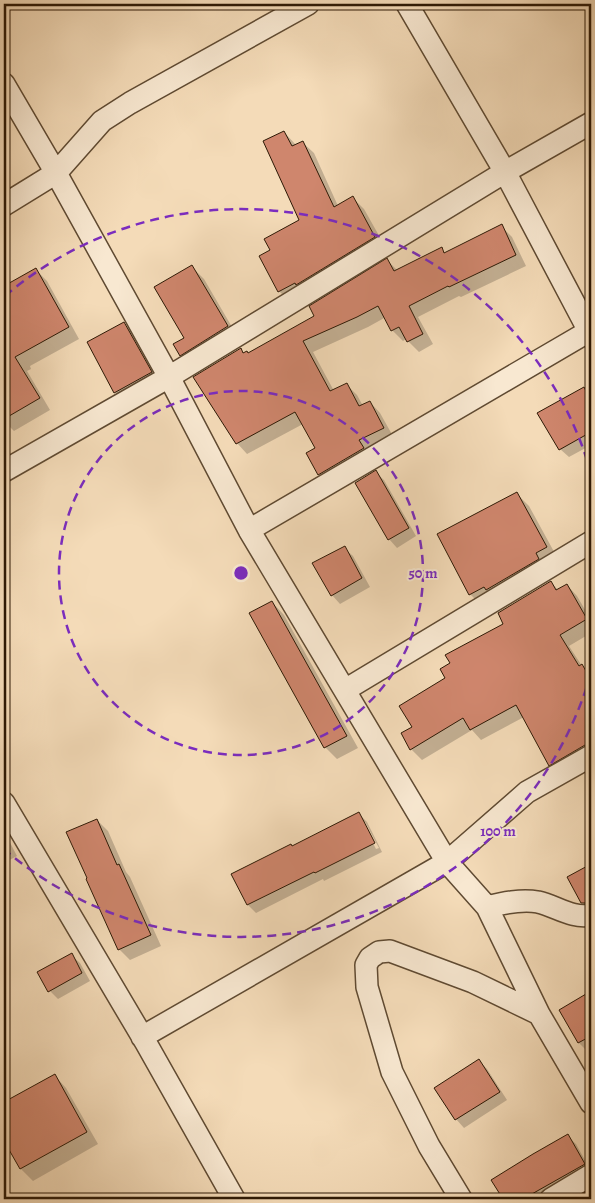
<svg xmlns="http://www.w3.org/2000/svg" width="595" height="1203" viewBox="0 0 595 1203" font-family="Alegreya,serif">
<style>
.shadow{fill:#0003;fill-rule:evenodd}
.building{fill:#cf866d;stroke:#2d1905}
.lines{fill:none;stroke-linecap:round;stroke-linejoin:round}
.minor-casing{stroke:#5f4a32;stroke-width:24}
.minor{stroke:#f8e8d1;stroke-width:21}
.ring{fill:none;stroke:#7b2cbf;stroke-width:2.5;stroke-dasharray:9 6}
.centre{fill:#7b2cbf;stroke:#f8e8d1;stroke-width:2.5}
.ring-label{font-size:15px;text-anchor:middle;font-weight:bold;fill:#7b2cbf;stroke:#f8e8d1;stroke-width:4;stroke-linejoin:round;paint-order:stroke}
</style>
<rect width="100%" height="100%" fill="#f4dbb8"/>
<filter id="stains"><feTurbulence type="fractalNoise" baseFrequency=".004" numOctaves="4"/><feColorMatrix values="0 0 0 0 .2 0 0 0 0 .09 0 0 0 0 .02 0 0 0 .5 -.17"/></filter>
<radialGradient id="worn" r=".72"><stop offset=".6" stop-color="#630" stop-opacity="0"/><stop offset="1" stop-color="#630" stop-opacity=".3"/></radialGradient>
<path class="shadow" d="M 273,4 L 298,4 L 282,13 Z
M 284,132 L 296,145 L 302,142 L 314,153 L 338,206 L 353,198 L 364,209 L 386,248 L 290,302 L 279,291 L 271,250 L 301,221 Z
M 501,226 L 512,237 L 526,266 L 461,297 L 459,296 L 418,317 L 433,344 L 419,352 L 406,339 L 403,341 L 392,330 L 386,317 L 368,327 L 313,352 L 334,391 L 346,384 L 357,395 L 363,406 L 370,402 L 380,413 L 394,438 L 330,485 L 319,474 L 317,448 L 303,424 L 247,454 L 237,443 L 240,350 L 244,354 L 248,354 L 316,317 L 387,260 L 397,270 L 441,249 L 446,253 Z
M 192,267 L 204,279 L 239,339 L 193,367 L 181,355 L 185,339 Z
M 36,270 L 47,281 L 79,339 L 30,366 L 31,369 L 27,371 L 50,410 L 14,431 L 4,421 L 4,288 Z
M 124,323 L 136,336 L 163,385 L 127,404 L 115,392 Z
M 583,389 L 591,397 L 591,445 L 569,457 L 560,449 Z
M 375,472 L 384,480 L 416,536 L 397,548 L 389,539 Z
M 517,494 L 529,506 L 558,559 L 482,606 L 470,594 Z
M 344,548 L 353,556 L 370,587 L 340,604 L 332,595 Z
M 551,582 L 558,590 L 567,585 L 577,596 L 591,620 L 591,633 L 569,646 L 582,666 L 591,675 L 591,758 L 560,775 L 550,765 L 524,717 L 481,740 L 472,730 L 422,760 L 411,749 L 413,727 L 447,679 Z
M 272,602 L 284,615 L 358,748 L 337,759 L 325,747 Z
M 359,814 L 367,822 L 382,852 L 324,881 L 323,879 L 256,913 L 248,905 L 292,847 ZM 362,822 L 365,822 L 379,848 L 376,849 Z
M 97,820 L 108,831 L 126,872 L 130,877 L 161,946 L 130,960 L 119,949 Z
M 4,831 L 17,856 L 4,863 Z
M 591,865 L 591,911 L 582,902 L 569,877 Z
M 71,955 L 80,963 L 90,981 L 58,999 L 50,991 Z
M 591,992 L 591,1049 L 587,1051 L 579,1043 L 560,1010 Z
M 479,1061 L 487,1069 L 507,1100 L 464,1128 L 456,1119 Z
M 54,1075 L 66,1088 L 98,1144 L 33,1181 L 21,1169 L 4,1138 L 4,1103 Z
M 567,1136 L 576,1144 L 591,1171 L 546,1199 L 504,1199 L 493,1180 Z"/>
<path class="building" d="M 284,131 L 292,146 L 303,141 L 334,207 L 353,196 L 375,237 L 296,285 L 295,283 L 278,292 L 259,256 L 270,250 L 264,239 L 299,220 L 263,141 Z
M 502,224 L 516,255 L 449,287 L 448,286 L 409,306 L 423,334 L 407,342 L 399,327 L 391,331 L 378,306 L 357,317 L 303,341 L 330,391 L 347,383 L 359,406 L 370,401 L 384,428 L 359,440 L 364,448 L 318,475 L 306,453 L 315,448 L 295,412 L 236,444 L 193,377 L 241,348 L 243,353 L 247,351 L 248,353 L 314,316 L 309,306 L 387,258 L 394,271 L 442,247 L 444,253 Z
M 192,265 L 228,326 L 180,356 L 173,344 L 184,338 L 154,287 Z
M 36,268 L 69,327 L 15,357 L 40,398 L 4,419 L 4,286 Z
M 124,322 L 152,372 L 114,393 L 87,342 Z
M 584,387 L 591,401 L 591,432 L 559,450 L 537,413 Z
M 376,470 L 409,528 L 388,540 L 355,483 Z
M 517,492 L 547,547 L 536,553 L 539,559 L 486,590 L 484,587 L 469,595 L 437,534 Z
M 345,546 L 362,578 L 331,596 L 312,563 Z
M 551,581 L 556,590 L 567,584 L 587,619 L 560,635 L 579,666 L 582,664 L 591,680 L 591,743 L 585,745 L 549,766 L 516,705 L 470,730 L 463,718 L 410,750 L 401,733 L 412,727 L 399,706 L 445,678 L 440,669 L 450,663 L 445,655 L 503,624 L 498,613 Z
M 272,601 L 347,736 L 324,748 L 249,613 Z
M 359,812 L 375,843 L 315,873 L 314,872 L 247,905 L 231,874 L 291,844 L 292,846 Z
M 97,819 L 117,865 L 119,864 L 151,935 L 118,950 L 86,879 L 87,878 L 66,832 Z
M 591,864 L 591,903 L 581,903 L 567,877 Z
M 72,953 L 82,973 L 48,992 L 37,972 Z
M 591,991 L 591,1036 L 578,1043 L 559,1010 Z
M 479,1059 L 500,1092 L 455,1120 L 434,1088 Z
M 55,1074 L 87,1132 L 20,1169 L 4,1141 L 4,1102 Z
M 568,1134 L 585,1164 L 523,1199 L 503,1199 L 491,1180 L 533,1154 Z"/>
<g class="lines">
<defs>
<path id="minor" d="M 407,4 L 505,172 L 591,335
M 4,84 L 56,173 L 169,377 L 249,530 L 447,862 L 487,907 L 539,1014 L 591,1103
M 4,205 L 56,173 L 102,121 L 130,103 L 308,4
M 4,471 L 169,377 L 505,172 L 591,123
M 249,530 L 591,330
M 345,690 L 591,542
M 4,803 L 146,1043 L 234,1199
M 487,907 C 503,903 521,899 538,902 C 556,906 572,919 591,915
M 142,1037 L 447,862 L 527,792 L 591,756
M 461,1199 L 429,1146 L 392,1072 L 367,987 L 366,965 L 370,958 L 379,952 L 390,951 L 473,982 L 539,1014
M 551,1199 L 591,1175"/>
</defs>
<use href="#minor" class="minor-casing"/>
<use href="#minor" class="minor"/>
</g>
<g class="ring">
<circle cx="241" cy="573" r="182"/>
<path d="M591 673A364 364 0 0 1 5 850M5 296A364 364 0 0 1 591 473"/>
</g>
<circle cx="241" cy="573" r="8" class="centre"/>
<g class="ring-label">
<text x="423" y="578">50 m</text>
<text x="498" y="836">100 m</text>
</g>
<rect width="595" height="1203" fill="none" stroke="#f4dbb8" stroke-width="20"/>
<rect x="5" y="5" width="585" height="1193" fill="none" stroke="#2d1905" stroke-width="2.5"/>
<rect x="10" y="10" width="575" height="1183" fill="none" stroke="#2d1905"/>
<rect width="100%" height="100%" filter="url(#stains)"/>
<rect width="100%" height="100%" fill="url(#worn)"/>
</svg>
